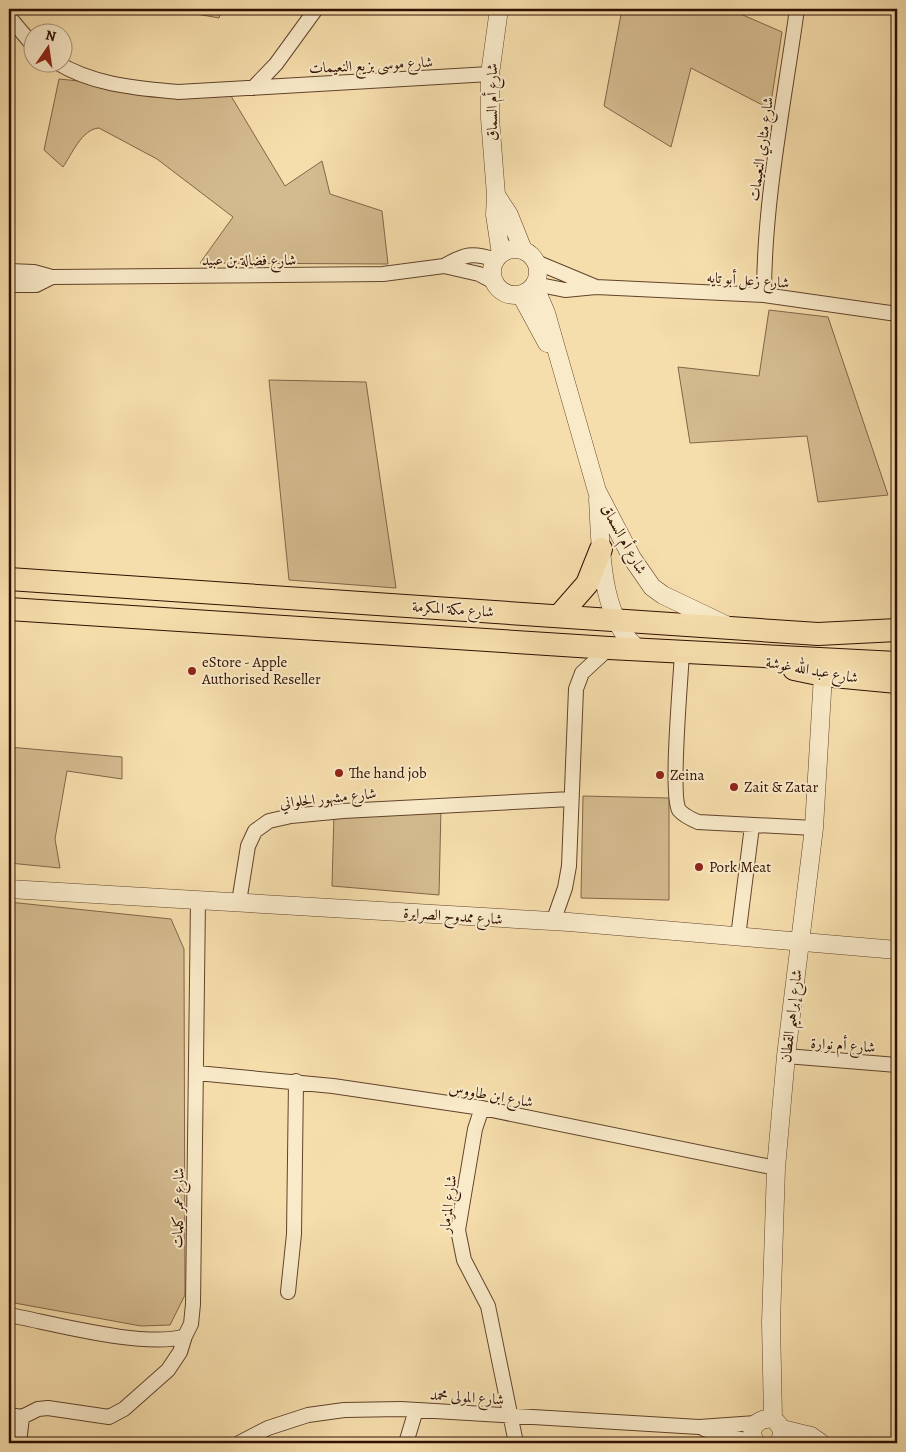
<svg xmlns="http://www.w3.org/2000/svg" width="906" height="1452" viewBox="0 0 906 1452" font-family="Alegreya,Amiri,serif">
<style>
.green{fill:#d4bb8f;stroke:#826548}
.lines{fill:none;stroke-linecap:round;stroke-linejoin:round}
.minor-casing{stroke:#61432b;stroke-width:16}
.tertiary-casing{stroke:#61432b;stroke-width:19}
.primary-casing{stroke:#2f0f00;stroke-width:24}
.minor{stroke:#f9eac9;stroke-width:14}
.tertiary{stroke:#f9eac9;stroke-width:18}
.primary{stroke:#f6deac;stroke-width:22}
.poi-dot{fill:#8f2418;stroke:#f9eac9;stroke-width:2}
.labels{text-anchor:middle;stroke-width:4;stroke-linejoin:round;paint-order:stroke}
.street-label{font-size:15px;fill:#2f0f00;stroke:#f9eac9}
.poi-label{font-size:15px;fill:#2f0f00;stroke:#f9eac9;text-anchor:start}
</style>
<rect width="100%" height="100%" fill="#f6deac"/>
<filter id="stains"><feTurbulence type="fractalNoise" baseFrequency=".004" numOctaves="4"/><feColorMatrix values="0 0 0 0 .2 0 0 0 0 .09 0 0 0 0 .02 0 0 0 .5 -.17"/></filter>
<radialGradient id="worn" r=".72"><stop offset=".6" stop-color="#630" stop-opacity="0"/><stop offset="1" stop-color="#630" stop-opacity=".3"/></radialGradient>
<path class="green" d="M 168,9 L 222,9 L 219,18 Z
M 622,9 L 729,9 L 782,32 L 770,109 L 691,68 L 671,147 L 604,106 Z
M 59,79 L 231,96 L 285,186 L 322,161 L 330,194 L 382,211 L 388,264 L 200,263 L 233,217 L 157,159 L 99,128 C 82,129 72,154 63,167 L 44,150 Z
M 769,310 L 828,317 L 888,495 L 818,502 L 807,436 L 690,443 L 678,367 L 759,376 Z
M 269,380 L 366,382 L 396,588 L 289,580 Z
M 9,747 L 122,757 L 122,779 L 67,771 L 55,839 L 60,868 L 9,863 Z
M 583,796 L 669,798 L 669,900 L 581,898 Z
M 441,808 L 439,895 L 332,886 L 334,813 Z
M 9,902 L 171,919 L 184,949 L 185,1295 L 170,1325 L 141,1326 L 9,1302 Z"/>
<g class="lines">
<defs>
<path id="minor" d="M 9,17 L 32,44
M 56,62 C 93,85 136,88 178,92 L 490,74
M 253,88 L 276,64 L 316,9
M 536,262 L 596,287
M 444,266 C 465,254 472,252 496,260
M 9,271 L 34,272 L 52,277 L 383,274 L 444,266 L 479,274 L 494,282
M 535,284 L 565,290 L 596,287 L 764,295 L 897,314
M 9,285 L 36,285 L 52,277
M 764,295 C 764,200 784,103 797,9
M 682,652 C 681,677 670,794 679,810 C 684,816 691,819 698,822 L 814,828
M 239,902 L 248,846 L 255,831 L 269,821 L 291,816 L 343,811 L 571,799
M 553,922 L 565,888 L 569,866 L 576,689 L 582,673 L 609,648
M 738,937 L 752,826
M 786,1056 L 897,1065
M 197,1073 L 333,1086 L 482,1108 L 776,1168
M 482,1108 L 475,1129 L 458,1230 L 464,1260 L 488,1306 L 516,1443
M 288,1292 L 294,1234 L 296,1081
M 9,1315 C 52,1323 146,1349 185,1336 L 191,1324 L 193,1304 L 198,900
M 9,1415 L 22,1417 L 19,1443
M 22,1417 L 38,1409 L 48,1408 L 109,1417 L 124,1409 L 168,1370 L 180,1352 L 185,1336
M 704,1429 L 733,1438 L 754,1441
M 239,1443 L 268,1428 L 308,1415 L 344,1410 L 401,1409 L 699,1427 L 756,1423
M 406,1443 L 416,1410"/>
<path id="tertiary" d="M 499,9 L 490,74 L 490,118 L 496,195 L 495,215 L 501,254
M 496,195 L 509,215 L 523,250
M492 272a23 23 0 1 1 46 0a23 23 0 1 1-46 0Z
M 534,285 L 546,313 L 597,491 L 632,558 L 652,587 L 663,595 L 726,625
M 521,295 L 547,343
M 598,499 C 601,547 599,618 639,650
M 9,889 L 569,922 L 897,950
M 773,1419 L 771,1322 L 776,1168 L 786,1056 L 814,828 L 823,675
M 782,1429 L 811,1436 L 821,1443
M 756,1443 C 746,1429 758,1417 773,1419 C 782,1426 784,1433 779,1443"/>
<path id="primary" d="M 9,579 L 818,634 L 897,630
M 9,609 L 609,648 L 897,663
M 559,616 L 587,584 L 601,549
M 794,669 L 823,675 L 897,682"/>
</defs>
<use href="#minor" class="minor-casing"/>
<use href="#tertiary" class="tertiary-casing"/>
<use href="#primary" class="primary-casing"/>
<use href="#minor" class="minor"/>
<use href="#tertiary" class="tertiary"/>
<use href="#primary" class="primary"/>
</g>
<g class="poi-dot">
<circle cx="192" cy="671" r="5"/>
<circle cx="339" cy="773" r="5"/>
<circle cx="660" cy="775" r="5"/>
<circle cx="734" cy="787" r="5"/>
<circle cx="699" cy="867" r="5"/>
</g>
<g class="labels">
<g class="street-label">
<text transform="translate(371 65) rotate(-3)" y="5">شارع موسى بزيع النعيمات</text>
<text transform="translate(492 102) rotate(-90)" y="5">شارع أم السماق</text>
<text transform="translate(761 149) rotate(-82)" y="5">شارع مثاري النعيمات</text>
<text x="249" y="265">شارع فضالة بن عبيد</text>
<text transform="translate(748 280) rotate(4)" y="5">شارع زعل أبو تايه</text>
<text transform="translate(624 539) rotate(61)" y="5">شارع أم السماق</text>
<text transform="translate(453 609) rotate(4)" y="5">شارع مكة المكرمة</text>
<text transform="translate(812 670) rotate(10)" y="5">شارع عبد الله غوشة</text>
<text transform="translate(328 798) rotate(-6)" y="5">شارع مشهور الحلواني</text>
<text transform="translate(453 916) rotate(4)" y="5">شارع ممدوح الصرايرة</text>
<text transform="translate(791 1016) rotate(-83)" y="5">شارع إبراهيم القطان</text>
<text transform="translate(843 1045) rotate(4)" y="5">شارع أم نوارة</text>
<text transform="translate(491 1095) rotate(10)" y="5">شارع ابن طاووس</text>
<text transform="translate(448 1204) rotate(-83)" y="5">شارع المزمار</text>
<text transform="translate(178 1208) rotate(-89)" y="5">شارع عمر كلمات</text>
<text transform="translate(467 1397) rotate(4)" y="5">شارع المولى محمد</text>
</g>
<g class="poi-label">
<text x="202" y="667">eStore - Apple<tspan x="202" dy="17">Authorised Reseller</tspan></text>
<text x="349" y="778">The hand job</text>
<text x="670" y="780">Zeina</text>
<text x="744" y="792">Zait &amp; Zatar</text>
<text x="709" y="872">Pork Meat</text>
</g>
</g>
<rect width="906" height="1452" fill="none" stroke="#f6deac" stroke-width="30"/>
<rect x="10" y="10" width="886" height="1432" fill="none" stroke="#2f0f00" stroke-width="2.5"/>
<rect x="15" y="15" width="876" height="1422" fill="none" stroke="#2f0f00"/>
<g transform="translate(48 48) rotate(13)"><circle r="24" fill="#f9eac9" stroke="#a89279"/>
<path d="M0-4L9 19L0 12L-9 19Z" fill="#8f2418"/>
<text y="-8" font-size="14" font-weight="bold" text-anchor="middle" fill="#2f0f00">N</text>
</g>
<rect width="100%" height="100%" filter="url(#stains)"/>
<rect width="100%" height="100%" fill="url(#worn)"/>
</svg>
